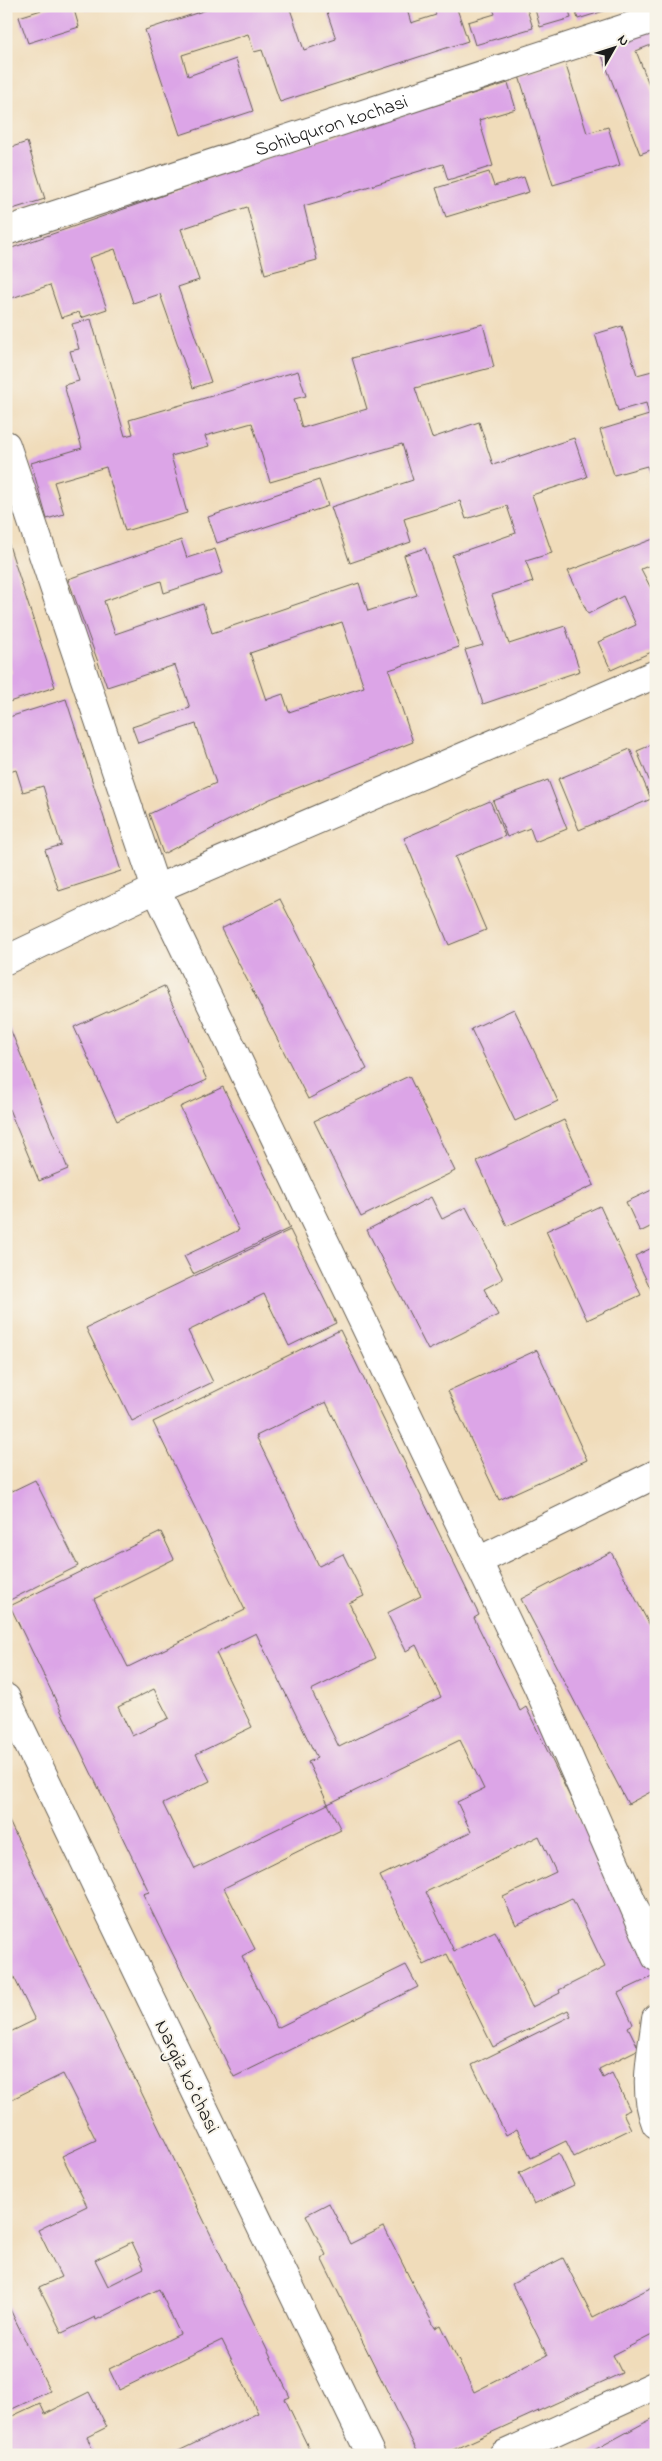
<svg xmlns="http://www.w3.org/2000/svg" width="662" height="2461" viewBox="0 0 662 2461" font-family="'Indie Flower',sans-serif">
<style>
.building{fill:#dca5e7;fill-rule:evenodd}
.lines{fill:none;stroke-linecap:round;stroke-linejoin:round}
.minor-casing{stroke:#665f53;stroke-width:30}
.minor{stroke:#fff;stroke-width:28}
.labels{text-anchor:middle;stroke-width:4;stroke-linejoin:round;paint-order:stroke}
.street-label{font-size:20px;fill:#1c1c1c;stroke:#f7f3e8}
</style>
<rect width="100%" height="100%" fill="#f7f3e8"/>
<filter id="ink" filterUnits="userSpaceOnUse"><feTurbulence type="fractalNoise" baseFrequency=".02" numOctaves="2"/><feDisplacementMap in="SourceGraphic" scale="10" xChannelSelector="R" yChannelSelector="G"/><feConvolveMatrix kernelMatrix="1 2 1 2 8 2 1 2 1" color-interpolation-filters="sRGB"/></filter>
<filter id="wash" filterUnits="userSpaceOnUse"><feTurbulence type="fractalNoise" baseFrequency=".0096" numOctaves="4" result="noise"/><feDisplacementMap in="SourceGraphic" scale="20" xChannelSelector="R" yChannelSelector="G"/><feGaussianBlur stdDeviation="1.12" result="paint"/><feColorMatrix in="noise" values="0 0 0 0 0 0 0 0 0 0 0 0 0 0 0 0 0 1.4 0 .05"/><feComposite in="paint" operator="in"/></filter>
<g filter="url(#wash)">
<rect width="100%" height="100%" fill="#f0dcba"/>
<g id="blocks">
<path class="building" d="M 54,6 L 73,6 L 79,27 L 28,43 L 19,17 Z
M 85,6 L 101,6 L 101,7 L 86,11 Z
M 218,6 L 289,6 L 304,50 L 336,39 L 325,6 L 406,6 L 411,23 L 436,15 L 434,6 L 456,6 L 468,41 L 280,102 L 262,50 L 254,52 L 248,34 L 182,55 L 188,76 L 236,59 L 253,111 L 180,135 L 145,30 Z
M 492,6 L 526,6 L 533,28 L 475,45 L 468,22 L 495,14 Z
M 534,6 L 568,6 L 571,18 L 540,27 Z
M 574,6 L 617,6 L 617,7 L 578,19 Z
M 656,26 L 656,43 L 636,51 L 656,102 L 656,148 L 640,154 L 599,48 Z
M 565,62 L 587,133 L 608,127 L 620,165 L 553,185 L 519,76 Z
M 508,83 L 516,109 L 479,120 L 493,166 L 448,180 L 443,164 L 304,206 L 317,260 L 265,274 L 247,207 L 181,229 L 199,280 L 178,287 L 211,382 L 193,388 L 160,294 L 133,303 L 115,249 L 89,258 L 107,309 L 81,318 L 79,312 L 61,318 L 50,285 L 6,300 L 6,250 L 150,200 L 288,150 L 287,151 Z
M 27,142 L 45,199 L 6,211 L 6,149 Z
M 489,172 L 494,186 L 524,177 L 529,192 L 446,217 L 436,188 Z
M 91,319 L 125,436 L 133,434 L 129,420 L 298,371 L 306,396 L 294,399 L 302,428 L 367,409 L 352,358 L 483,324 L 494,367 L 415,388 L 432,438 L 479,422 L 493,465 L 574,438 L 587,477 L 532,495 L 552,553 L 526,561 L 533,582 L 492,595 L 509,644 L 565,626 L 580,671 L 483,704 L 465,650 L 483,645 L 452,555 L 516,533 L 507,506 L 466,519 L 460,501 L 404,519 L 411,542 L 350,563 L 331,507 L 413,480 L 402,444 L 270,482 L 252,423 L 205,436 L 209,446 L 171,456 L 187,513 L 125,531 L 106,467 L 54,482 L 64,514 L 47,519 L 31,463 L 82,448 L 64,385 L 79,381 L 70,351 L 79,349 L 72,324 Z
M 622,326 L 637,375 L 656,370 L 656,493 L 647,466 L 614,475 L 600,430 L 649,415 L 646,403 L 618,411 L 595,334 Z
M 319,480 L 328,506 L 217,543 L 208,517 Z
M 656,538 L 656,563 L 641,569 L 656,598 L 656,650 L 611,670 L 598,642 L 636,625 L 623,596 L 588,614 L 568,571 Z
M 7,539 L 55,687 L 6,703 L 6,674 L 12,673 L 6,655 Z
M 181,540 L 187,558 L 215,549 L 223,573 L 164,593 L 161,581 L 104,601 L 115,634 L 203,604 L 212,633 L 359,583 L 368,611 L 417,595 L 404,555 L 425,548 L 459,647 L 389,670 L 413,742 L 270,799 L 163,854 L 149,814 L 216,783 L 196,724 L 138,743 L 132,727 L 190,708 L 175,665 L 107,687 L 68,579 ZM 342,622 L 364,687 L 289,712 L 283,694 L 266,700 L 250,653 Z
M 66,699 L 121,871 L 59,891 L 45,850 L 61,845 L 43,786 L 23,792 L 16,770 L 6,773 L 6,718 Z
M 656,743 L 656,792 L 654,792 L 637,751 Z
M 630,749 L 651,799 L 579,830 L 558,779 Z
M 548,780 L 567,829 L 535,842 L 530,828 L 507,837 L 493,801 Z
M 490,801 L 505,836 L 455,857 L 486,930 L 449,945 L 404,838 Z
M 280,899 L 367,1069 L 308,1099 L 221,929 Z
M 164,986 L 207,1080 L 117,1121 L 74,1027 Z
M 514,1009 L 558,1101 L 515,1121 L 471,1029 Z
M 6,1019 L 68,1169 L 39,1181 L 6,1102 Z
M 409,1076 L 455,1171 L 361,1217 L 314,1121 Z
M 223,1087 L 290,1228 L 193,1274 L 184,1256 L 239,1230 L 180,1107 Z
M 564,1120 L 594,1185 L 507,1226 L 477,1161 Z
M 656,1188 L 656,1224 L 640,1232 L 626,1202 Z
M 431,1197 L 442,1219 L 466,1207 L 503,1279 L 484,1289 L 498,1315 L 428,1350 L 367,1230 Z
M 600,1206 L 641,1295 L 587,1320 L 546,1231 Z
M 290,1230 L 336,1323 L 289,1346 L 264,1294 L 188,1331 L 213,1382 L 132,1421 L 86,1328 Z
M 656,1246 L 656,1300 L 635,1256 Z
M 340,1330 L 479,1615 L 474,1618 L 520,1711 L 526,1707 L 656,1973 L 656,1975 L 618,1993 L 633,2024 L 628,2027 L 639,2049 L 599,2069 L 603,2078 L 612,2073 L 630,2110 L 623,2113 L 631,2129 L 574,2157 L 566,2141 L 531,2158 L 517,2129 L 506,2135 L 472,2065 L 571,2016 L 568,2010 L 493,2047 L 447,1954 L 424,1965 L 380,1876 L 471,1832 L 457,1802 L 484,1789 L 460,1740 L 328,1804 L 308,1762 L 317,1758 L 256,1633 L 216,1653 L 252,1727 L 196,1754 L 210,1781 L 163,1804 L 195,1869 L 328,1804 L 341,1830 L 224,1888 L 255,1949 L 242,1956 L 277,2028 L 406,1965 L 418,1987 L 234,2077 L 143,1894 L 149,1892 L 10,1606 L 161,1532 L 174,1559 L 94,1599 L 128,1667 L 245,1610 L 153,1422 ZM 326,1402 L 421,1596 L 387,1613 L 406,1651 L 416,1645 L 441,1697 L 339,1747 L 311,1690 L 376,1658 L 349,1603 L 364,1596 L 343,1554 L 319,1566 L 256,1436 ZM 154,1689 L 169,1718 L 132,1736 L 118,1707 ZM 539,1836 L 556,1872 L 503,1897 L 516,1925 L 572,1898 L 605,1967 L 559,1990 L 560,1993 L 532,2007 L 495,1931 L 454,1951 L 426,1892 Z
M 537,1350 L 587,1460 L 499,1500 L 448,1391 Z
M 35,1480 L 78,1566 L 6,1602 L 6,1494 Z
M 611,1552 L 656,1637 L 656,1789 L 628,1804 L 521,1599 Z
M 6,1815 L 290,2397 L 285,2399 L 312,2455 L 223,2455 L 221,2452 L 215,2455 L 170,2455 L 258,2413 L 222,2340 L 119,2390 L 109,2369 L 180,2334 L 159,2289 L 96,2320 L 95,2317 L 62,2333 L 39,2287 L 61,2277 L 38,2230 L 87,2206 L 62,2156 L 96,2140 L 63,2074 L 6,2102 L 6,2034 L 35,2020 L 6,1961 ZM 132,2242 L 144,2268 L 108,2286 L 95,2260 Z
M 559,2153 L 574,2185 L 534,2204 L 519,2173 Z
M 329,2203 L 350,2244 L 384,2227 L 435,2328 L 441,2325 L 474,2392 L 547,2355 L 512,2284 L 563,2258 L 593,2317 L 656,2285 L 656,2333 L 613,2355 L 622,2373 L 442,2455 L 419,2455 L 321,2258 L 326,2255 L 306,2215 Z
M 6,2301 L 50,2391 L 6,2412 L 6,2374 L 8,2373 L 6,2369 Z
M 89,2392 L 107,2427 L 87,2437 L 95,2455 L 6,2455 L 6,2419 L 40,2403 L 45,2414 Z
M 656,2417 L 656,2455 L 585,2455 L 644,2423 Z"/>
</g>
</g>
<g filter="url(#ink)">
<use href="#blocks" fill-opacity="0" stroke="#665f53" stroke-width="1"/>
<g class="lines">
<defs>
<g id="minor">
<path id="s1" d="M 6,231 L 656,18"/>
<path d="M 6,445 L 156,889 L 538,1687 L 656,1957"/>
<path d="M 6,960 L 156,889 L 656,674"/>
<path d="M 478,1561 L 656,1474"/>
<path d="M 6,1698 L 371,2455"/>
<path d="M 656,2018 C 652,2054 642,2089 656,2124"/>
<path d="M 503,2455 L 656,2385"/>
</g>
</defs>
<use href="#minor" class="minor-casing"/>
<use href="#minor" class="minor"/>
</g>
</g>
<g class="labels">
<g class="street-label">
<text dy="7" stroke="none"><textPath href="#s1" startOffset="342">Sohibquron kochasi</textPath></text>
<text transform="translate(188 2076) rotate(64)" y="7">Nargiz koʻchasi</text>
</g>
</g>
<rect width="662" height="2461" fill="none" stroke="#f7f3e8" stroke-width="25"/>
<g transform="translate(614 48) rotate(51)" stroke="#f7f3e8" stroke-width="4" paint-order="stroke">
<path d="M0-4L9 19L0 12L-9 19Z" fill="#1c1c1c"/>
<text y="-8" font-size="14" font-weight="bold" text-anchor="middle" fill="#1c1c1c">N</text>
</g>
</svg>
